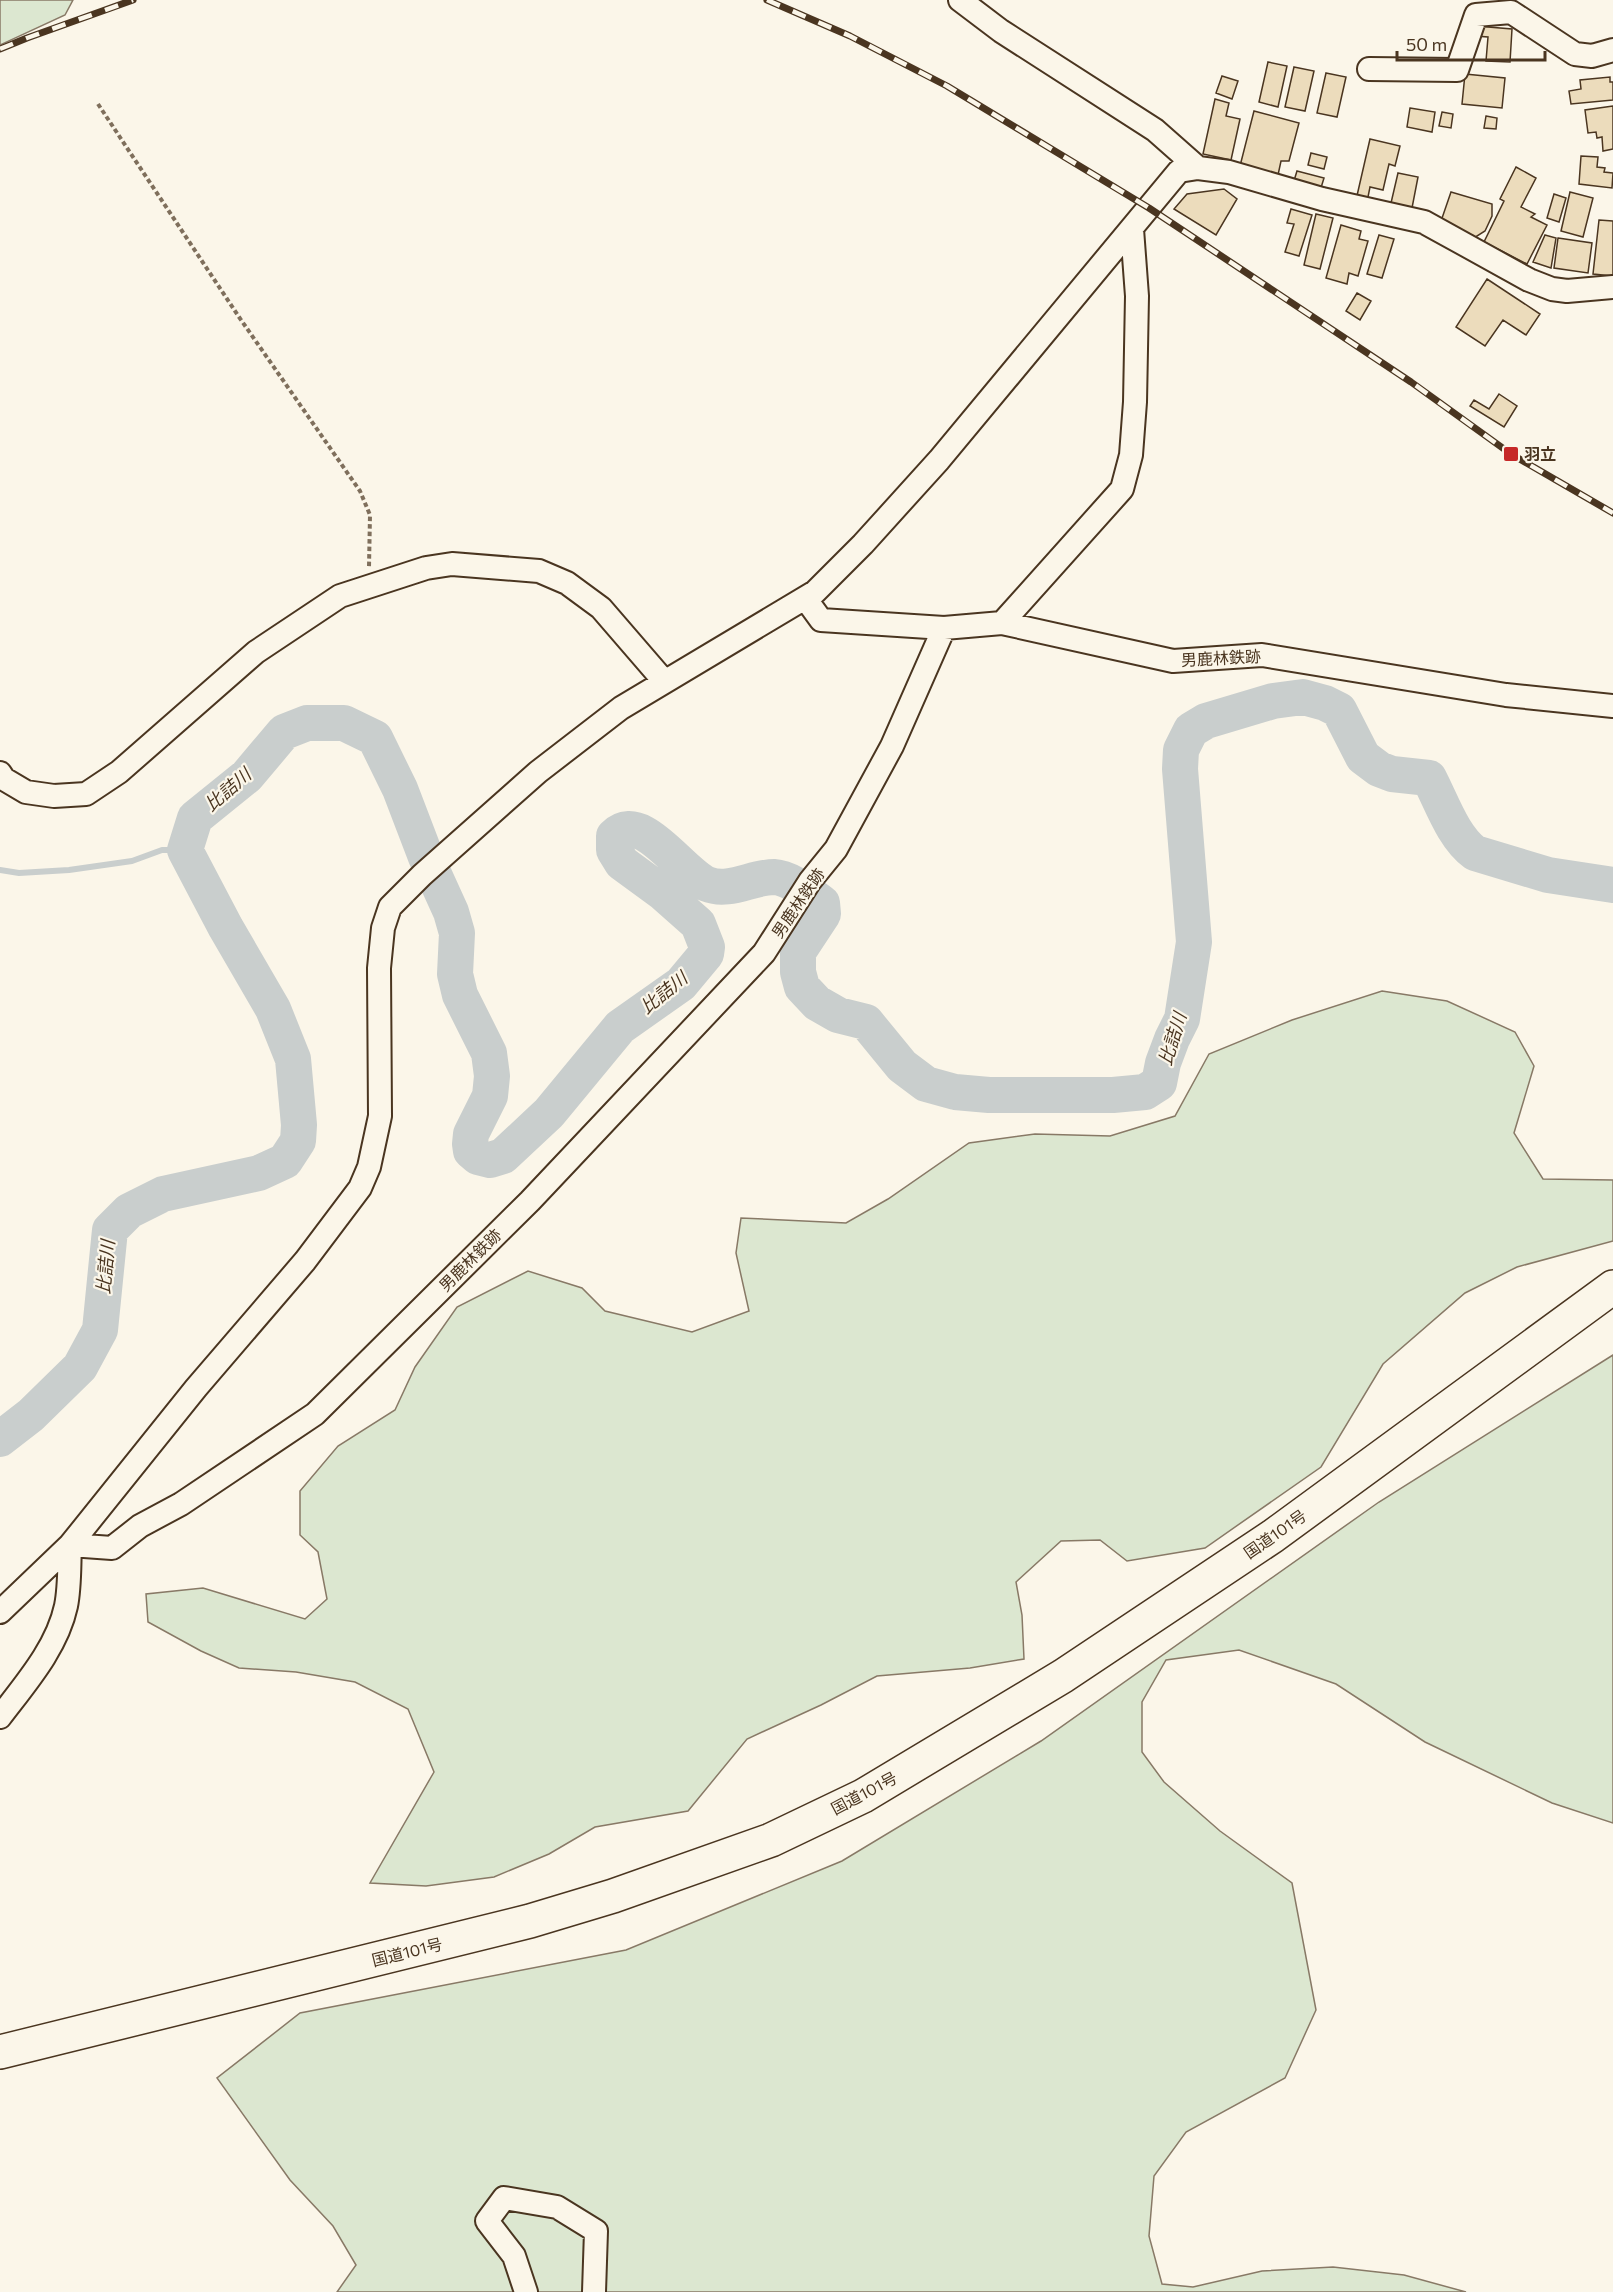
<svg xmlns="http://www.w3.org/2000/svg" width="1613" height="2292" viewBox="0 0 1613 2292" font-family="Commissioner,'Noto Sans JP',sans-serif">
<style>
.green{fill:#dce7d0;stroke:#887966;stroke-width:1.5}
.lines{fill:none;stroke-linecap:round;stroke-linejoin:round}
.stream{stroke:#c9cecd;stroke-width:6}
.river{stroke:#c9cecd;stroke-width:36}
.building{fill:#ecdcbc;stroke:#4a3520;stroke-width:1.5}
.minor-casing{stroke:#4a3520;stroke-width:26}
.highway-casing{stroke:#4a3520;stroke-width:36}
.path{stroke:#7f6f5c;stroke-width:4;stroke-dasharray:4.5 3;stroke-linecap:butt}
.minor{stroke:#fbf6e9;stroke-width:22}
.highway{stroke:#fbf6e9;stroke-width:33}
.rail-casing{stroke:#4a3520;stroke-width:7}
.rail{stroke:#fbf6e9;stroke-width:4.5;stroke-dasharray:14;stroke-linecap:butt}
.poi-dot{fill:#c62828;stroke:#fbf6e9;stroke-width:2}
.labels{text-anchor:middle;stroke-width:4.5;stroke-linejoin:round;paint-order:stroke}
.poi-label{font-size:16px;font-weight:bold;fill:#4a3520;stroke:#fbf6e9;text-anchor:start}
.street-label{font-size:16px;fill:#4a3520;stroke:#fbf6e9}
.water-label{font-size:18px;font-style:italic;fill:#4a3520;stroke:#fbf6e9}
</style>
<rect width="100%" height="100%" fill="#fbf6e9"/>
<path class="green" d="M 0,0 L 73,0 L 65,15 L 0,45 Z
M 1382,991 L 1447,1001 L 1515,1032 L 1534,1066 L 1514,1133 L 1543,1179 L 1613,1180 L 1613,1241 L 1517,1267 L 1465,1293 L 1383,1364 L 1321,1467 L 1205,1548 L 1127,1561 L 1100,1540 L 1061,1541 L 1016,1582 L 1022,1615 L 1024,1659 L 970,1668 L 877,1676 L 821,1705 L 747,1739 L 688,1811 L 595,1827 L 549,1854 L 494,1877 L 426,1886 L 370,1883 L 434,1772 L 408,1709 L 355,1682 L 296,1672 L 239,1668 L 201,1651 L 148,1622 L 146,1594 L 203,1588 L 305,1619 L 327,1599 L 318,1552 L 300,1535 L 300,1491 L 338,1446 L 395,1410 L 415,1367 L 457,1307 L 528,1271 L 582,1288 L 605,1311 L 692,1332 L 749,1311 L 736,1253 L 741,1218 L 846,1223 L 888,1199 L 969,1143 L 1035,1134 L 1110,1136 L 1175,1116 L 1209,1054 L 1292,1020 Z
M 1613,1355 L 1613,1823 L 1552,1803 L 1425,1742 L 1336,1684 L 1239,1650 L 1166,1660 L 1142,1702 L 1142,1752 L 1164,1782 L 1220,1831 L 1292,1883 L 1316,2010 L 1285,2078 L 1186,2132 L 1154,2176 L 1149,2236 L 1162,2284 L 1193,2287 L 1262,2271 L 1333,2267 L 1404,2275 L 1466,2292 L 337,2292 L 356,2265 L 333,2226 L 290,2180 L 217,2078 L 300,2013 L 626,1950 L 842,1861 L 1041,1741 L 1379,1502 Z"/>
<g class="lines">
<path class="stream" d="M 0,870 L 19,873 L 69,870 L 132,861 L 162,850 L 185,850"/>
<path class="river" d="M 0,1439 L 31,1415 L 80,1367 L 100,1330 L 110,1230 L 129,1211 L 163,1194 L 259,1173 L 285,1161 L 298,1141 L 299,1125 L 293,1059 L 273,1009 L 226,928 L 185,850 L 195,818 L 247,776 L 284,732 L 307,723 L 344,723 L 375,738 L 400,789 L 426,857 L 451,912 L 457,933 L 455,974 L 460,995 L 489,1053 L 492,1076 L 490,1096 L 471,1134 L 470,1144 L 471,1151 L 478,1157 L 490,1160 L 503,1156 L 549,1113 L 620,1027 L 681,984 L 706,954 L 707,947 L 698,924 L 663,893 L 622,863 L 614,850 L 614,836 C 641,808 681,873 707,884 C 729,893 752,877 774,877 C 791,878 809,894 822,903 L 823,914 L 798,952 L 798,972 L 802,987 L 817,1003 L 838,1015 L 866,1022 L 902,1066 L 926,1084 L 955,1092 L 989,1095 L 1113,1095 L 1145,1092 L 1159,1083 L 1163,1063 L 1172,1039 L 1182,1019 L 1194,942 L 1180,769 L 1181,750 L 1191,730 L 1206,721 L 1273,701 L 1303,697 L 1325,703 L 1339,710 L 1363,757 L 1379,769 L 1392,774 L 1429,778 C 1442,803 1453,837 1475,853 L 1548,875 L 1613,885"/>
</g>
<path class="building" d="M 1476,26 L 1512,29 L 1510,62 L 1486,61 L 1488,37 L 1475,36 Z
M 1268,62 L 1287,66 L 1278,107 L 1259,102 Z
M 1294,67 L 1314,71 L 1305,111 L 1285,107 Z
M 1326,73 L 1346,77 L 1337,117 L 1317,113 Z
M 1465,74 L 1505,78 L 1502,108 L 1462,104 Z
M 1222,76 L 1238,81 L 1232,99 L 1216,93 Z
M 1610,77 L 1610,82 L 1613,82 L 1613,100 L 1571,104 L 1569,91 L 1581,89 L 1580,80 Z
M 1215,99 L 1229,103 L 1226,116 L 1240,119 L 1231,160 L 1203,154 Z
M 1613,106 L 1613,149 L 1603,151 L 1602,137 L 1597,138 L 1596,132 L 1588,133 L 1585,110 Z
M 1410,108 L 1435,112 L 1432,132 L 1407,127 Z
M 1254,111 L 1299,123 L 1289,161 L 1281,161 L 1278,175 L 1240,166 Z
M 1442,112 L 1453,114 L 1451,128 L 1439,126 Z
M 1486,116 L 1497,118 L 1496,129 L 1484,128 Z
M 1370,139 L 1400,146 L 1395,166 L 1389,164 L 1383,190 L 1370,187 L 1367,202 L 1356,200 Z
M 1311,153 L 1327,157 L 1324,169 L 1308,165 Z
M 1581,156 L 1598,157 L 1597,167 L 1605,168 L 1604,172 L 1613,173 L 1612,188 L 1579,184 Z
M 1516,167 L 1536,178 L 1521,207 L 1535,214 L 1531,217 L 1547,225 L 1527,264 L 1484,242 L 1504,201 L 1500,199 Z
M 1297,171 L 1324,178 L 1320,191 L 1293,184 Z
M 1398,173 L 1418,177 L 1412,208 L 1391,203 Z
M 1224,189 L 1237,199 L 1216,235 L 1174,209 L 1187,194 Z
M 1451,192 L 1492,204 L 1492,216 L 1485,231 L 1474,238 L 1440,224 Z
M 1570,192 L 1593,198 L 1583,237 L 1561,231 Z
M 1554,194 L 1566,198 L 1559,222 L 1547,218 Z
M 1291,209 L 1312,215 L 1299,256 L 1285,252 L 1294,224 L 1287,223 Z
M 1316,214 L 1333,218 L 1320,269 L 1304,265 Z
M 1599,220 L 1613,221 L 1613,276 L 1593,274 Z
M 1341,225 L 1361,231 L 1359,239 L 1368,241 L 1358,276 L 1349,273 L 1347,284 L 1326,278 Z
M 1379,235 L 1394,239 L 1382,278 L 1367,274 Z
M 1545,235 L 1556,238 L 1551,268 L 1533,262 Z
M 1558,238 L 1592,243 L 1588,273 L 1554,268 Z
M 1487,279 L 1540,314 L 1526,335 L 1503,320 L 1485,346 L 1456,327 Z
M 1357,293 L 1371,301 L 1360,320 L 1346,311 Z
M 1499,394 L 1517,406 L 1504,427 L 1470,406 L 1474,400 L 1489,409 Z"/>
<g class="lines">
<defs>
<path id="minor" d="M 960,0 L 1001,31 L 1155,130 L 1198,168
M 1369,69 L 1457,70 L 1476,15 L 1511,12 L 1575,54 L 1592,56 L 1613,50
M 805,598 L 821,620 L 944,628 L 1002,623 L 1173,661 L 1262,655 L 1506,695 L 1613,706
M 1002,623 L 1122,489 L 1131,455 L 1135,402 L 1137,296 L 1132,229
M 0,773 L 4,779 L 26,792 L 54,796 L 86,794 L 119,772 L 256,652 L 340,596 L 426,568 L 452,564 L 539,571 L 567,583 L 601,608 L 664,681
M 70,1545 L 112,1548 L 140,1526 L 181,1504 L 315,1414 L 530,1201 L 764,953 L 810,881 L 836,849 L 892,746 L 944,628
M 0,1612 L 70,1545 L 196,1388 L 305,1261 L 360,1188 L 369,1167 L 380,1116 L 379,968 L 383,928 L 390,907 L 422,875 L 538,772 L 621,708 L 815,592 L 863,544 L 939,460 L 1179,171 L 1198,168 L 1229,172 L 1322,199 L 1424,222 L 1529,280 L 1552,289 L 1567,291 L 1613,287
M 0,1717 C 25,1684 57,1648 66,1606 C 70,1586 69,1565 70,1545
M 526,2292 L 514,2256 L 487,2221 L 504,2198 L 557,2207 L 596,2231 L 594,2292"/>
<path id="highway" d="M 0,2052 L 530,1921 L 613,1896 L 771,1840 L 863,1796 L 1063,1676 L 1273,1536 L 1613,1287"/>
</defs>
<use href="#minor" class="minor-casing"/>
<use href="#highway" class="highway-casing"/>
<path class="path" d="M 98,104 L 239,317 L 360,491 L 370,515 L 369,567"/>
<use href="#minor" class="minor"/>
<use href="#highway" class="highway"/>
<defs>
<path id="rail" d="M 767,0 L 850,36 L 947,86 L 1149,208 L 1411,382 L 1511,454 L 1613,513
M 0,49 L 27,38 L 133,0"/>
</defs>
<use href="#rail" class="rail-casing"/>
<use href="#rail" class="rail"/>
</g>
<rect class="poi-dot" x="1503" y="446" width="16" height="16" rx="3"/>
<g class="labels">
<g class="poi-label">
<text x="1524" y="460">羽立</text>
</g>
<g class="street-label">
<text transform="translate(1221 658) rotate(-3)" y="6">男鹿林鉄跡</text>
<text transform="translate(798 903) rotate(-56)" y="6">男鹿林鉄跡</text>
<text transform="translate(470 1260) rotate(-45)" y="6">男鹿林鉄跡</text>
<text transform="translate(1275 1534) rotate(-35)" y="6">国道101号</text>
<text transform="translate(864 1793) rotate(-28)" y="6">国道101号</text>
<text transform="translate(407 1952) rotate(-14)" y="6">国道101号</text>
</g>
<g class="water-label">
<text transform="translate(228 790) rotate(-41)" y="6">比詰川</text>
<text transform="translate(664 993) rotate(-39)" y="6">比詰川</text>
<text transform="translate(1173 1039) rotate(-73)" y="6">比詰川</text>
<text transform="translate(106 1267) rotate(-85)" y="6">比詰川</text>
</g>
</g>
<path d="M1397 51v9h148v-9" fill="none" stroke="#4a3520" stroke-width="3"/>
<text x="1406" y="51" font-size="18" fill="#4a3520" stroke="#fbf6e9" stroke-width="4.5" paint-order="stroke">50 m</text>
</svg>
